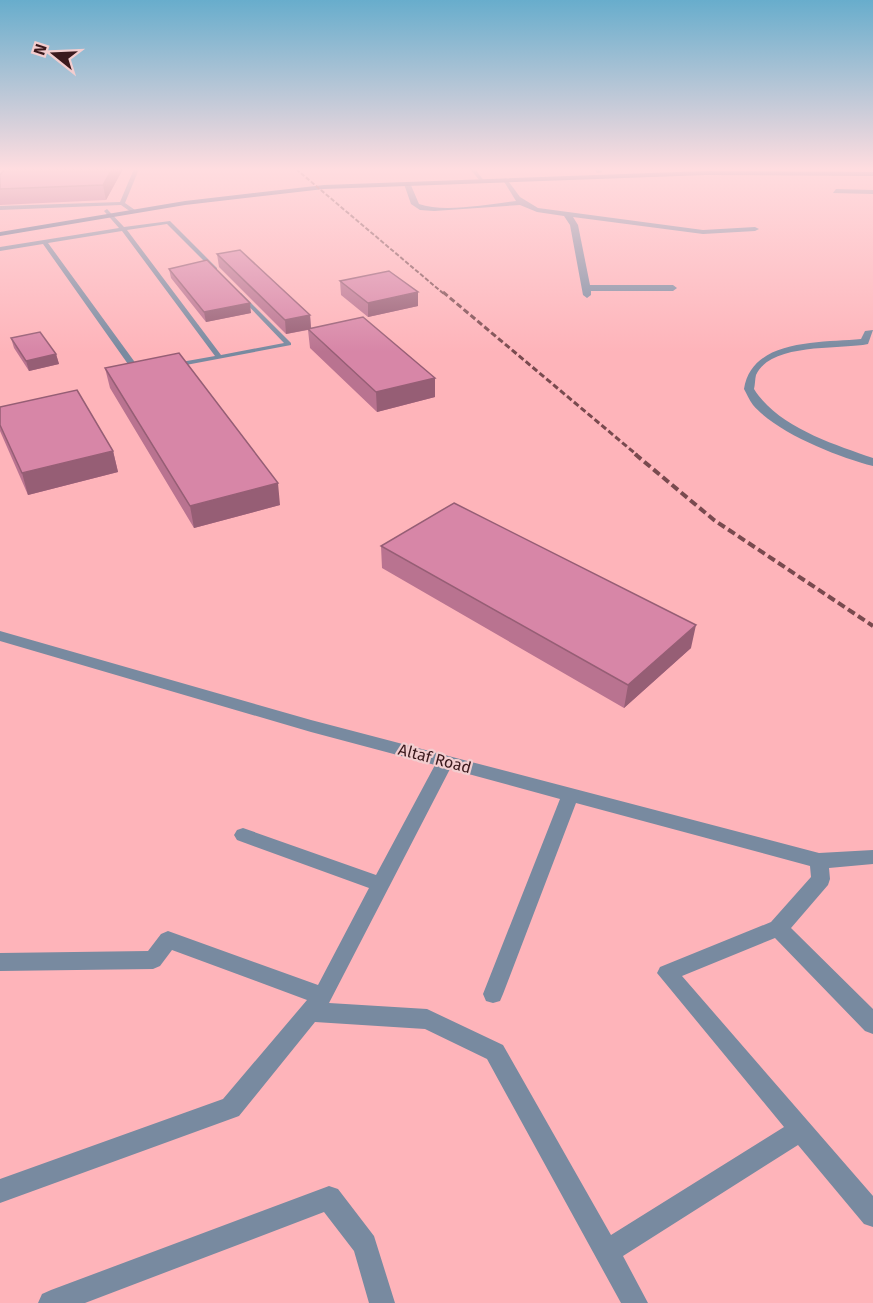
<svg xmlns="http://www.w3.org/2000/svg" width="873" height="1303" viewBox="0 0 873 1303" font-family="'Fira Sans',sans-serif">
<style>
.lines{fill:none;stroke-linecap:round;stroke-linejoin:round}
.service{fill:#788aa0;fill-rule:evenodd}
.minor{fill:#788aa0;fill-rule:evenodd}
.secondary{fill:#516a8a;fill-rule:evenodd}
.rail-far2{stroke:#794a4f;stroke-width:2;stroke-dasharray:4.5 2;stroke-linecap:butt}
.rail-far1{stroke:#794a4f;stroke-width:3;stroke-dasharray:6 3;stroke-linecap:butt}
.rail{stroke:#794a4f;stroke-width:4;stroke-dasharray:8 4;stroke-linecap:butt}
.wall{fill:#b97390}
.shaded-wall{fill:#965e75}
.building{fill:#d786a7;stroke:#965e75;stroke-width:1.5}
.labels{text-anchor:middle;stroke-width:4.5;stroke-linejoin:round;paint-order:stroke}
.street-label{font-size:16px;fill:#3b191d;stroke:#f3cdcf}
</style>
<rect width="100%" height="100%" fill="#feb4ba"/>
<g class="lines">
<path class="service" d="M 134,169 L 139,169 L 125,203 L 135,210 L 135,212 L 131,212 L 121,205 L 0,210 L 0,206 L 120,202 Z
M 470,169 L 475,169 L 485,182 L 481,182 Z
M 107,209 L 124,227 L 170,221 L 217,268 L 217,270 L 213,270 L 167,224 L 127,230 L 221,355 L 284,343 L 239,296 L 238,295 L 241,293 L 291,343 L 291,345 L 170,368 L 170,364 L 215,356 L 122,231 L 48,243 L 142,372 L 135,374 L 43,244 L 0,251 L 0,247 L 119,228 L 104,211 Z"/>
<path class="minor" d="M 594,169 L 601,169 L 602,172 L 597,173 Z
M 506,178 L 520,197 L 538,208 L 703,230 L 755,227 L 759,229 L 755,231 L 703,234 L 573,217 L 578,225 L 590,285 L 673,285 L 677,288 L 673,291 L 591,291 L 591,295 L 587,298 L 583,295 L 570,225 L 564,216 L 537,212 L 520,205 L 434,211 L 420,210 L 411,204 L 404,184 L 410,183 L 419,204 C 444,213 489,204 516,201 L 503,180 Z
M 836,189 L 873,190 L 873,194 L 833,193 Z
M 873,330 L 868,344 C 840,350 771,342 756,375 C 755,379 755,385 754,389 C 778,427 833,444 873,458 L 873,466 C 838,457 777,433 753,405 C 749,400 747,394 744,389 C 752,338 821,343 861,339 L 865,331 Z
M 0,631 L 311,720 L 819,853 L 873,850 L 873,864 L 829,868 L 830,879 L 828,885 L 791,928 L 873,1009 L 873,1034 L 865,1031 L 775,938 L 682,976 L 873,1196 L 873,1227 L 864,1224 L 798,1145 L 623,1256 L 648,1303 L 621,1303 L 487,1059 L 425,1029 L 315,1022 L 239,1116 L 0,1203 L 0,1179 L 223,1099 L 307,1000 L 172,950 L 160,966 L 153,969 L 0,971 L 0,953 L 148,951 L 161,934 L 168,931 L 318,985 L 369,888 L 237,840 L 234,835 L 237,830 L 243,828 L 376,875 L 435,765 L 311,732 L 0,641 ZM 450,769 L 560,799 L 483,994 L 486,1001 L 493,1003 L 500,1001 L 503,994 L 576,803 L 810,866 L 811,877 L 771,922 L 660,967 L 657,973 L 784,1127 L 611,1235 L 503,1045 L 427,1009 L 329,1003 Z
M 329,1186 L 338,1189 L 374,1236 L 395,1303 L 369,1303 L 354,1251 L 324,1212 L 85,1303 L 38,1303 L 42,1294 L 51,1290 Z"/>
<path class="secondary" d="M 706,171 L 873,172 L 873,176 L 706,175 L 324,189 L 185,205 L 0,236 L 0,232 L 185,201 L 324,185 Z"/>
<path class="rail-far2" d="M 296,169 L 444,294"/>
<path class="rail-far1" d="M 443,292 L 637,455"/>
<path class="rail" d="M 635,454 L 714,520 L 873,626"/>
</g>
<path class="wall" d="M 5,169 L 123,169 L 106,200 L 0,205 L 0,175 Z
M 217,254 L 310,315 L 311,328 L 435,378 L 435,397 L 377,412 L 310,348 L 308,330 L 286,334 L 219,267 Z
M 169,269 L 251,313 L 206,322 L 171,278 Z
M 340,281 L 418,292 L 418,306 L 368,317 L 341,295 Z
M 11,338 L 56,354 L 59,364 L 29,371 L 14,348 Z
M 105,368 L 280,505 L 194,528 L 110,388 Z
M 0,407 L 113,451 L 118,472 L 28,495 L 0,431 Z
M 381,546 L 691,648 L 624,708 L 382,568 Z"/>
<path class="shaded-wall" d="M 112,169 L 123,169 L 106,200 L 103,185 Z
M 418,292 L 418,306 L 368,317 L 368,303 Z
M 250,303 L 251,313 L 206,322 L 204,312 Z
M 310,315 L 311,329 L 286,334 L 285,320 Z
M 56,354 L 59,364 L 29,371 L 26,361 Z
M 435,378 L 435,397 L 377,412 L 376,392 Z
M 113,451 L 118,472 L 28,495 L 22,473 Z
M 278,483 L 280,505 L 194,528 L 190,506 Z
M 696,625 L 691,648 L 624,708 L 628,685 Z"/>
<path class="building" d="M 5,169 L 112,169 L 103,185 L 0,189 L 0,175 Z
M 240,250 L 310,315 L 285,320 L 217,254 Z
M 207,260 L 250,303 L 204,312 L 169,269 Z
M 389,271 L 418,292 L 368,303 L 340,281 Z
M 363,317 L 435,378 L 376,392 L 308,329 Z
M 40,332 L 56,354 L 26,361 L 11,338 Z
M 179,353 L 278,483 L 190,506 L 105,368 Z
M 77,390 L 113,451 L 22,473 L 0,425 L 0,407 Z
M 454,503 L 696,625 L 628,685 L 381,546 Z"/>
<linearGradient id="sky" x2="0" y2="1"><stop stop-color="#68adcc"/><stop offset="0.48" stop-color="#ffdde0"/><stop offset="1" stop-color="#ffdde0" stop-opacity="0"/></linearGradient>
<rect width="873" height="352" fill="url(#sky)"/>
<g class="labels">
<g class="street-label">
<text transform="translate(435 758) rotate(15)" y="6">Altaf Road</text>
</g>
</g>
<g transform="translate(54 54) rotate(288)" stroke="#f3cdcf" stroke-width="4.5" paint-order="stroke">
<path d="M0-4.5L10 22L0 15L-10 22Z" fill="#3b191d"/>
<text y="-9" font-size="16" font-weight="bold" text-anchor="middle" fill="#3b191d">N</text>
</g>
</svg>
